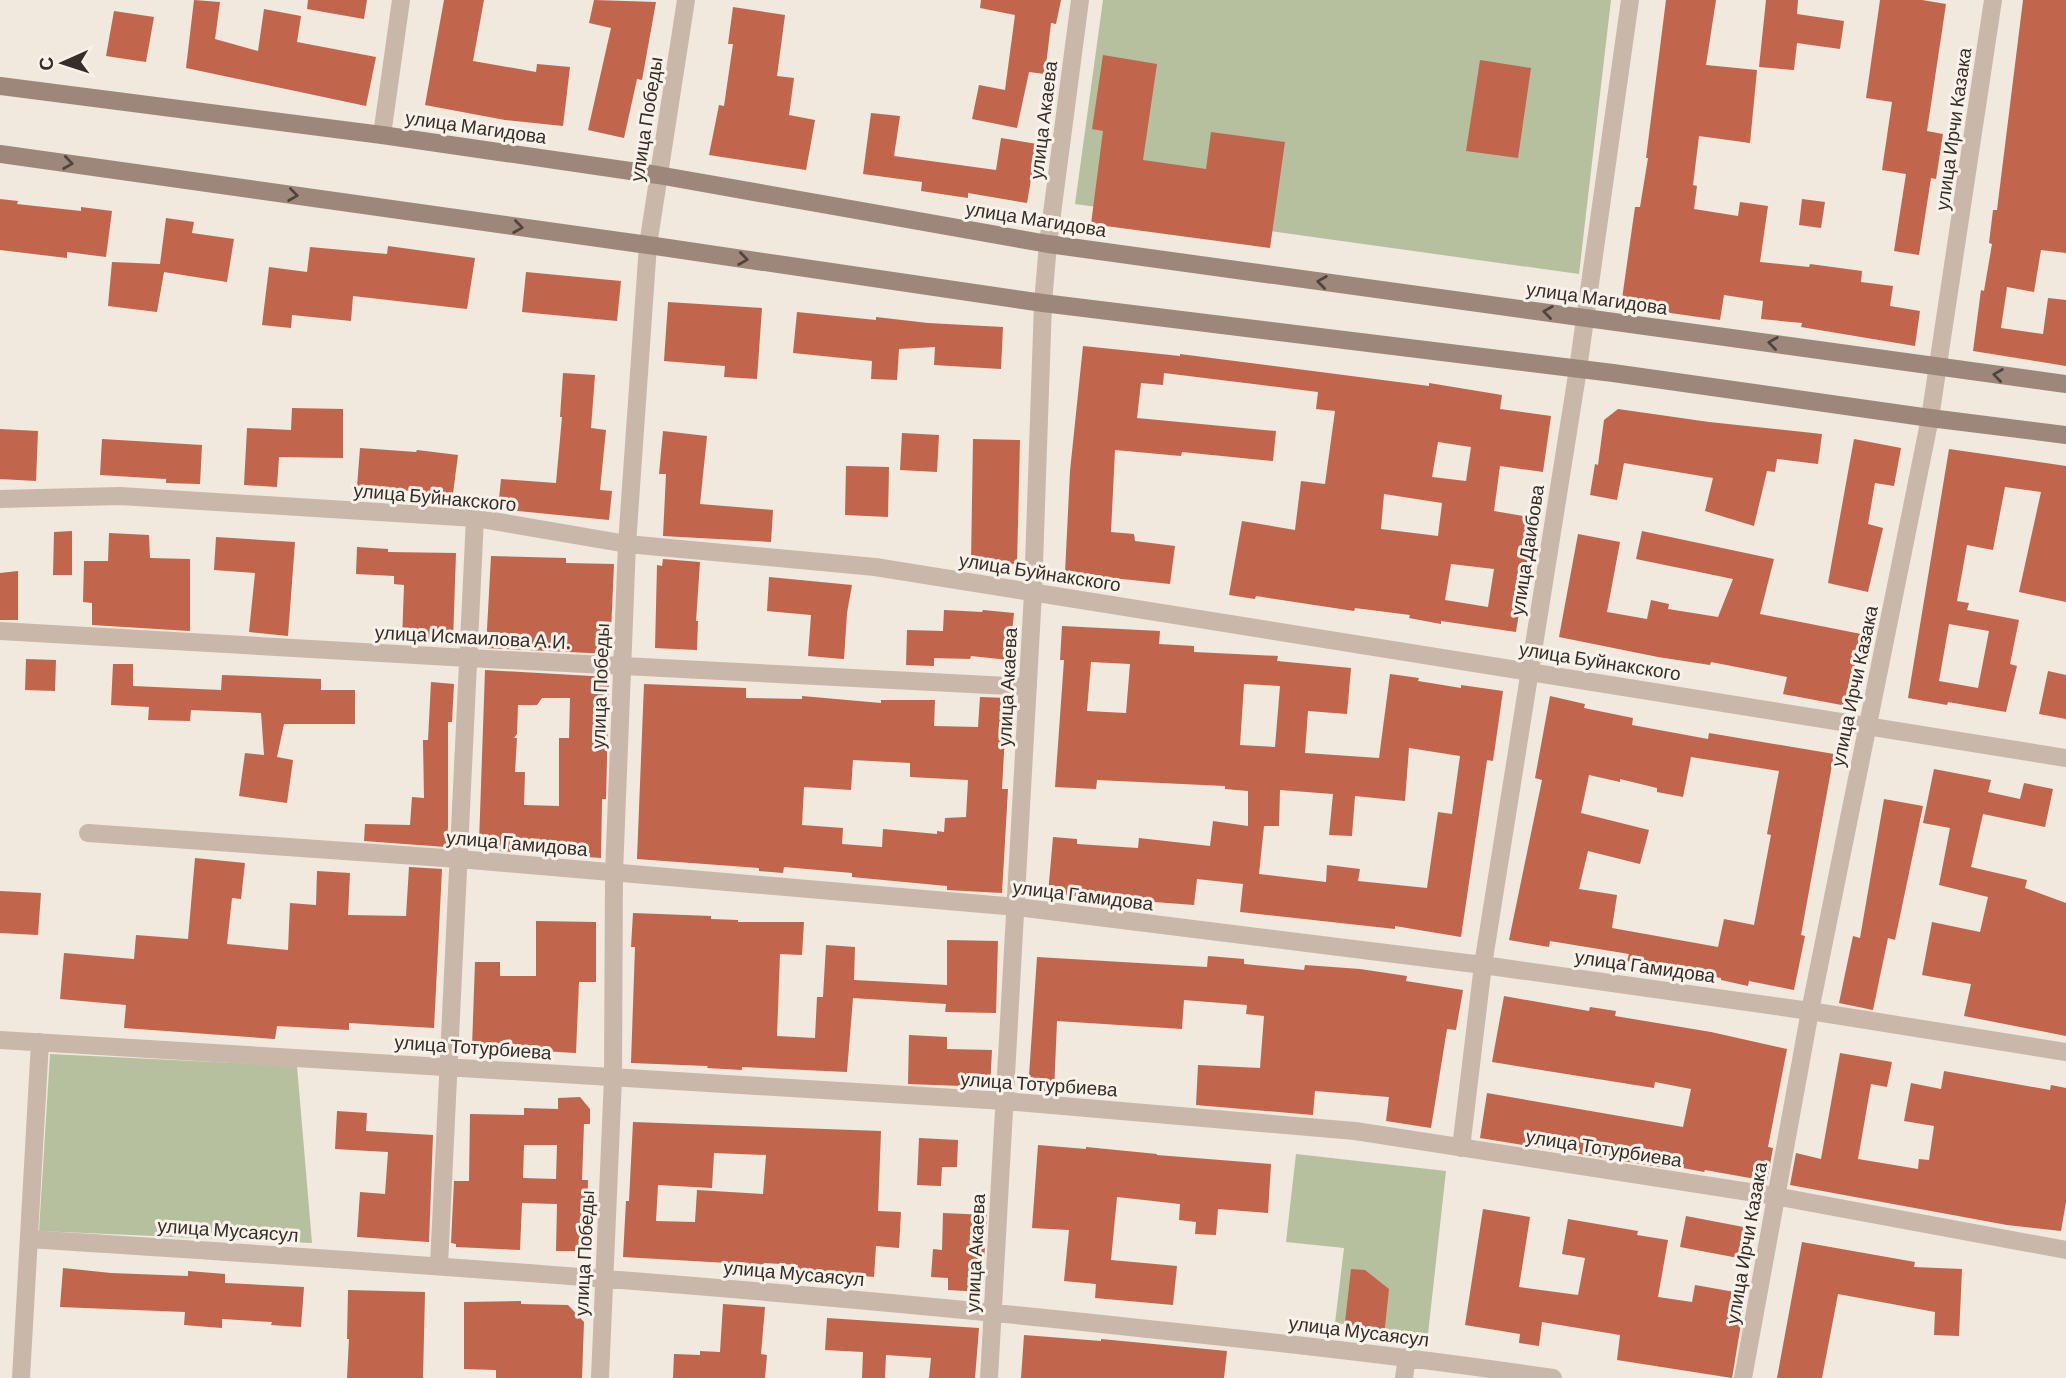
<svg xmlns="http://www.w3.org/2000/svg" width="2066" height="1378" viewBox="0 0 2066 1378" font-family="Barlow,sans-serif">
<style>
.green{fill:#b6c09e}
.building{fill:#c1654c;fill-rule:evenodd}
.lines{fill:none;stroke-linecap:round;stroke-linejoin:round}
.street{stroke:#c9b7aa;stroke-width:18}
.secondary{stroke:#9d877b;stroke-width:18}
.oneway{stroke:#50443e}
.labels{text-anchor:middle;stroke-width:6;stroke-linejoin:round;paint-order:stroke}
.street-label{font-size:19px;fill:#372d29;stroke:#f9f2ea}
</style>
<rect width="100%" height="100%" fill="#f1e8de"/>
<path class="green" d="M 1103,0 L 1611,0 L 1579,274 L 1075,204 Z
M 50,1054 L 297,1066 L 312,1243 L 39,1231 Z
M 1296,1154 L 1446,1171 L 1428,1334 L 1335,1323 L 1344,1248 L 1286,1242 Z"/>
<path class="building" d="M 194,0 L 220,2 L 215,39 L 258,51 L 264,9 L 301,16 L 297,42 L 376,57 L 366,106 L 186,68 Z
M 308,0 L 367,0 L 364,19 L 307,9 Z
M 444,0 L 484,0 L 473,61 L 536,72 L 537,64 L 570,67 L 563,126 L 505,120 L 425,105 Z
M 594,0 L 656,2 L 642,80 L 637,79 L 624,138 L 588,130 L 611,28 L 589,23 Z
M 981,0 L 1061,0 L 1056,24 L 1051,23 L 1045,74 L 1029,72 L 1017,128 L 972,119 L 979,85 L 1005,90 L 1015,15 L 980,8 Z
M 1666,0 L 1716,0 L 1706,65 L 1757,70 L 1750,143 L 1699,136 L 1693,185 L 1697,186 L 1694,209 L 1738,216 L 1740,202 L 1768,206 L 1760,262 L 1809,267 L 1810,264 L 1862,271 L 1861,282 L 1893,286 L 1890,306 L 1920,311 L 1915,346 L 1801,327 L 1802,323 L 1761,319 L 1763,301 L 1724,295 L 1720,320 L 1621,306 L 1635,207 L 1640,207 L 1648,158 L 1646,158 Z
M 1766,0 L 1798,0 L 1797,14 L 1844,21 L 1840,49 L 1797,43 L 1794,70 L 1759,67 Z
M 1880,0 L 1922,0 L 1946,4 L 1927,131 L 1943,134 L 1936,179 L 1931,178 L 1919,255 L 1894,251 L 1906,174 L 1882,170 L 1892,102 L 1866,98 Z
M 2023,0 L 2066,0 L 2066,253 L 2041,250 L 2034,292 L 2007,287 L 2001,328 L 2043,334 L 2048,298 L 2066,300 L 2066,366 L 1973,351 L 1981,290 L 1984,291 L 1992,244 L 1989,243 L 1993,210 L 1997,210 Z
M 733,7 L 785,15 L 777,76 L 794,78 L 789,115 L 815,120 L 806,170 L 709,155 L 719,105 L 724,106 L 733,44 L 728,44 Z
M 114,11 L 154,17 L 146,62 L 106,56 Z
M 1103,55 L 1157,64 L 1143,160 L 1206,169 L 1211,132 L 1285,142 L 1270,248 L 1091,224 L 1103,131 L 1092,129 Z
M 1480,60 L 1531,68 L 1518,158 L 1466,151 Z
M 871,113 L 900,116 L 894,156 L 996,170 L 1001,138 L 1037,144 L 1027,203 L 968,193 L 968,198 L 921,191 L 922,182 L 863,174 Z
M 0,199 L 18,201 L 17,204 L 81,211 L 81,207 L 112,211 L 106,257 L 67,252 L 67,258 L 0,250 Z
M 1802,199 L 1825,202 L 1821,228 L 1799,225 Z
M 166,218 L 194,222 L 192,233 L 234,239 L 227,282 L 164,272 L 157,312 L 108,306 L 112,262 L 160,264 Z
M 388,246 L 475,258 L 467,309 L 353,296 L 351,321 L 292,315 L 291,328 L 262,325 L 269,267 L 307,272 L 310,247 L 387,254 Z
M 526,272 L 621,281 L 617,321 L 522,312 Z
M 668,302 L 762,308 L 757,379 L 724,377 L 725,366 L 664,361 Z
M 797,312 L 876,320 L 876,317 L 928,323 L 1003,327 L 1001,369 L 934,365 L 935,347 L 899,349 L 897,380 L 871,379 L 872,361 L 793,353 Z
M 1083,346 L 1180,356 L 1180,354 L 1429,386 L 1429,383 L 1502,395 L 1500,409 L 1551,416 L 1543,472 L 1500,466 L 1494,511 L 1534,518 L 1516,632 L 1441,621 L 1441,624 L 1409,618 L 1410,615 L 1355,608 L 1354,611 L 1256,596 L 1255,599 L 1229,595 L 1242,521 L 1295,530 L 1301,481 L 1325,484 L 1335,411 L 1316,409 L 1318,392 L 1164,373 L 1163,385 L 1141,383 L 1137,418 L 1276,431 L 1273,461 L 1182,452 L 1181,456 L 1115,450 L 1111,532 L 1134,534 L 1135,541 L 1175,546 L 1170,584 L 1065,573 L 1070,471 ZM 1438,442 L 1471,447 L 1466,481 L 1432,477 ZM 1384,494 L 1442,503 L 1438,536 L 1381,529 ZM 1451,564 L 1494,569 L 1488,607 L 1445,600 Z
M 563,373 L 595,375 L 591,428 L 606,430 L 600,490 L 612,491 L 609,520 L 498,509 L 501,479 L 556,483 L 562,417 L 560,417 Z
M 292,408 L 343,409 L 343,458 L 279,457 L 277,487 L 244,485 L 247,428 L 291,430 Z
M 1618,409 L 1709,422 L 1822,434 L 1818,464 L 1777,459 L 1775,472 L 1767,471 L 1754,526 L 1705,511 L 1713,478 L 1624,463 L 1617,500 L 1590,495 L 1595,464 L 1598,465 L 1604,420 Z
M 0,429 L 38,431 L 36,481 L 0,479 Z
M 663,431 L 707,436 L 700,504 L 773,510 L 771,542 L 663,536 L 666,474 L 659,474 Z
M 902,433 L 939,435 L 937,472 L 900,470 Z
M 102,439 L 202,445 L 200,484 L 166,483 L 166,479 L 100,475 Z
M 973,439 L 1020,440 L 1017,564 L 971,563 Z
M 1854,439 L 1901,448 L 1894,486 L 1875,483 L 1868,524 L 1883,528 L 1868,592 L 1828,583 Z
M 360,448 L 416,452 L 417,450 L 458,455 L 452,501 L 411,496 L 412,491 L 357,487 Z
M 1949,449 L 2066,466 L 2066,602 L 2019,592 L 2041,492 L 2005,487 L 1993,550 L 1967,545 L 1957,601 L 1969,603 L 1967,610 L 2019,620 L 2010,664 L 2017,666 L 2006,712 L 1948,702 L 1947,705 L 1908,698 ZM 1949,624 L 1989,631 L 1978,688 L 1939,681 Z
M 846,466 L 889,467 L 888,517 L 845,515 Z
M 72,531 L 72,575 L 53,575 L 54,532 Z
M 1642,531 L 1774,559 L 1760,614 L 1861,634 L 1847,706 L 1783,694 L 1787,677 L 1711,662 L 1710,665 L 1658,657 L 1559,637 L 1578,534 L 1620,542 L 1607,612 L 1647,619 L 1651,600 L 1669,604 L 1668,609 L 1718,617 L 1733,579 L 1636,559 Z
M 109,533 L 149,535 L 150,558 L 190,559 L 190,631 L 92,625 L 92,603 L 83,602 L 84,561 L 108,561 Z
M 216,537 L 295,542 L 288,636 L 249,632 L 255,573 L 214,570 Z
M 357,547 L 388,549 L 388,552 L 456,553 L 453,641 L 402,641 L 404,585 L 394,584 L 394,576 L 356,574 Z
M 491,556 L 566,558 L 566,563 L 614,564 L 610,654 L 486,648 Z
M 663,559 L 700,562 L 696,621 L 698,621 L 697,650 L 655,648 L 657,565 L 662,566 Z
M 18,571 L 18,620 L 0,620 L 0,573 Z
M 769,577 L 852,585 L 847,613 L 844,659 L 808,656 L 811,615 L 767,611 Z
M 944,610 L 982,612 L 983,610 L 1014,613 L 1009,660 L 971,656 L 970,659 L 934,658 L 934,666 L 906,665 L 907,630 L 943,631 Z
M 1062,626 L 1160,631 L 1159,644 L 1194,646 L 1194,652 L 1278,656 L 1277,661 L 1351,668 L 1347,714 L 1308,711 L 1305,753 L 1379,758 L 1390,674 L 1419,678 L 1418,681 L 1461,688 L 1461,685 L 1503,691 L 1493,761 L 1487,760 L 1461,937 L 1395,926 L 1395,929 L 1240,912 L 1243,884 L 1197,879 L 1194,905 L 1048,894 L 1053,837 L 1077,839 L 1077,844 L 1138,848 L 1139,838 L 1210,846 L 1213,821 L 1248,826 L 1248,791 L 1225,789 L 1225,786 L 1097,780 L 1096,789 L 1055,787 L 1064,660 L 1060,660 ZM 1091,662 L 1130,664 L 1126,713 L 1087,711 ZM 1244,684 L 1280,686 L 1275,747 L 1240,745 ZM 1409,748 L 1460,756 L 1452,814 L 1438,812 L 1427,888 L 1358,881 L 1360,869 L 1327,865 L 1326,882 L 1259,874 L 1264,826 L 1279,826 L 1280,790 L 1333,794 L 1329,835 L 1352,836 L 1355,796 L 1405,801 Z
M 26,659 L 56,660 L 55,691 L 25,690 Z
M 113,664 L 133,664 L 133,686 L 221,690 L 222,675 L 321,679 L 321,690 L 355,690 L 355,724 L 284,724 L 277,757 L 293,760 L 287,803 L 239,796 L 245,753 L 264,755 L 261,713 L 191,710 L 190,721 L 148,720 L 149,707 L 111,705 Z
M 485,670 L 609,677 L 606,799 L 602,799 L 601,858 L 483,850 L 479,843 ZM 542,698 L 570,698 L 569,738 L 559,738 L 559,806 L 524,805 L 525,772 L 515,772 L 517,738 L 514,738 L 517,734 L 518,705 L 537,705 Z
M 2048,671 L 2066,675 L 2066,719 L 2039,714 Z
M 431,682 L 454,684 L 452,722 L 448,722 L 448,827 L 446,847 L 364,841 L 365,824 L 410,825 L 412,797 L 424,798 L 423,740 L 428,740 Z
M 644,684 L 746,688 L 746,698 L 802,699 L 802,696 L 881,703 L 881,700 L 935,700 L 934,726 L 978,727 L 980,697 L 1007,698 L 1002,789 L 1008,789 L 1002,893 L 947,890 L 947,886 L 852,877 L 852,873 L 784,867 L 783,873 L 759,871 L 759,868 L 637,859 ZM 853,760 L 910,763 L 910,777 L 968,780 L 966,817 L 945,818 L 944,832 L 937,831 L 937,834 L 883,829 L 882,847 L 842,844 L 843,828 L 802,825 L 804,787 L 851,790 Z
M 1550,696 L 1585,704 L 1584,708 L 1633,718 L 1632,725 L 1708,739 L 1709,733 L 1834,754 L 1801,935 L 1805,936 L 1794,990 L 1749,981 L 1748,986 L 1721,980 L 1721,978 L 1627,961 L 1629,954 L 1550,941 L 1549,947 L 1509,940 L 1542,780 L 1535,778 ZM 1691,757 L 1779,771 L 1767,834 L 1771,835 L 1754,925 L 1724,919 L 1718,947 L 1612,928 L 1617,895 L 1579,889 L 1588,851 L 1640,864 L 1649,830 L 1581,813 L 1589,775 L 1620,782 L 1620,779 L 1657,788 L 1657,792 L 1683,797 Z
M 1934,769 L 1991,780 L 1988,792 L 2020,799 L 2024,783 L 2053,789 L 2045,827 L 1983,814 L 1971,867 L 2027,880 L 2025,888 L 2066,903 L 2066,1036 L 1964,1016 L 1971,984 L 1922,975 L 1932,922 L 1980,932 L 1988,897 L 1939,885 L 1950,828 L 1923,823 Z
M 1884,799 L 1923,806 L 1895,940 L 1888,938 L 1873,1010 L 1839,1003 L 1853,936 L 1860,938 Z
M 195,858 L 245,863 L 241,899 L 232,898 L 227,944 L 288,950 L 290,903 L 316,905 L 317,871 L 350,873 L 348,915 L 406,916 L 409,867 L 442,869 L 434,1028 L 349,1023 L 349,1030 L 277,1026 L 275,1039 L 124,1028 L 126,1005 L 60,999 L 64,953 L 134,959 L 136,935 L 188,939 Z
M 0,891 L 41,893 L 38,935 L 0,933 Z
M 633,913 L 711,916 L 711,919 L 738,920 L 738,922 L 804,922 L 802,955 L 780,954 L 777,1036 L 815,1038 L 817,997 L 823,997 L 826,945 L 855,947 L 854,980 L 947,985 L 947,940 L 998,941 L 996,1013 L 945,1012 L 946,1004 L 853,998 L 847,1072 L 742,1067 L 742,1070 L 707,1068 L 708,1066 L 631,1063 L 635,947 L 631,947 Z
M 536,921 L 596,922 L 596,982 L 579,982 L 576,1053 L 472,1047 L 475,962 L 500,962 L 500,976 L 536,976 Z
M 1208,956 L 1244,959 L 1244,964 L 1304,970 L 1305,965 L 1360,969 L 1407,976 L 1406,981 L 1463,990 L 1456,1030 L 1447,1029 L 1431,1128 L 1386,1121 L 1389,1097 L 1315,1091 L 1313,1115 L 1196,1105 L 1198,1065 L 1260,1068 L 1264,1016 L 1246,1014 L 1247,1005 L 1184,1000 L 1182,1029 L 1057,1021 L 1054,1092 L 1028,1091 L 1037,957 L 1207,967 Z
M 1504,996 L 1589,1011 L 1590,1007 L 1616,1011 L 1615,1016 L 1711,1032 L 1787,1049 L 1768,1147 L 1773,1148 L 1767,1181 L 1705,1170 L 1704,1172 L 1667,1165 L 1666,1168 L 1480,1138 L 1487,1093 L 1683,1127 L 1691,1089 L 1655,1082 L 1654,1088 L 1492,1062 Z
M 909,1035 L 947,1037 L 947,1049 L 992,1050 L 990,1087 L 908,1084 Z
M 1840,1053 L 1892,1062 L 1887,1087 L 1871,1084 L 1858,1159 L 1918,1169 L 1919,1159 L 1929,1160 L 1934,1126 L 1904,1121 L 1911,1083 L 1941,1089 L 1944,1071 L 2050,1090 L 2051,1085 L 2066,1088 L 2066,1202 L 2061,1231 L 2007,1225 L 1790,1185 L 1796,1153 L 1821,1159 Z
M 580,1097 L 590,1109 L 590,1124 L 584,1124 L 582,1180 L 588,1180 L 586,1251 L 556,1251 L 557,1204 L 522,1203 L 520,1250 L 456,1247 L 456,1244 L 451,1243 L 454,1181 L 469,1181 L 470,1114 L 524,1115 L 524,1108 L 558,1109 L 558,1098 ZM 524,1145 L 557,1145 L 556,1179 L 523,1178 Z
M 337,1111 L 367,1113 L 366,1131 L 433,1135 L 429,1242 L 357,1237 L 360,1192 L 385,1194 L 388,1152 L 335,1149 Z
M 633,1122 L 881,1131 L 878,1211 L 901,1212 L 899,1248 L 876,1246 L 874,1277 L 797,1270 L 798,1265 L 764,1263 L 763,1265 L 623,1257 L 626,1201 L 629,1201 ZM 714,1153 L 766,1155 L 763,1194 L 697,1190 L 695,1222 L 656,1221 L 658,1185 L 712,1188 Z
M 919,1138 L 958,1140 L 957,1167 L 942,1167 L 941,1186 L 917,1185 Z
M 1038,1145 L 1086,1149 L 1086,1147 L 1157,1154 L 1157,1155 L 1271,1164 L 1268,1213 L 1218,1209 L 1216,1235 L 1195,1234 L 1196,1222 L 1179,1220 L 1180,1204 L 1117,1197 L 1111,1260 L 1177,1266 L 1173,1305 L 1095,1298 L 1096,1284 L 1064,1281 L 1069,1230 L 1032,1228 Z
M 1483,1209 L 1530,1217 L 1519,1287 L 1578,1295 L 1585,1258 L 1562,1254 L 1568,1219 L 1638,1231 L 1637,1235 L 1668,1240 L 1658,1297 L 1692,1302 L 1695,1285 L 1746,1294 L 1732,1378 L 1617,1360 L 1620,1335 L 1542,1322 L 1539,1346 L 1519,1343 L 1520,1334 L 1465,1325 Z
M 943,1213 L 987,1215 L 982,1292 L 948,1290 L 948,1278 L 931,1277 L 933,1249 L 942,1250 Z
M 1686,1216 L 1754,1229 L 1749,1260 L 1680,1247 Z
M 1802,1242 L 1915,1262 L 1914,1267 L 1962,1269 L 1959,1336 L 1934,1335 L 1935,1312 L 1838,1294 L 1822,1378 L 1777,1378 Z
M 63,1268 L 111,1273 L 188,1276 L 188,1271 L 225,1274 L 225,1283 L 304,1287 L 301,1327 L 271,1325 L 272,1322 L 222,1319 L 222,1328 L 184,1325 L 185,1312 L 60,1307 Z
M 1351,1269 L 1365,1270 L 1389,1289 L 1384,1336 L 1344,1331 Z
M 348,1290 L 425,1292 L 423,1378 L 347,1378 L 349,1339 L 347,1339 Z
M 521,1301 L 521,1304 L 568,1305 L 584,1322 L 582,1378 L 496,1378 L 496,1370 L 464,1369 L 464,1302 Z
M 723,1304 L 765,1307 L 761,1354 L 767,1355 L 765,1378 L 673,1378 L 674,1354 L 700,1355 L 700,1351 L 720,1352 Z
M 827,1318 L 979,1328 L 975,1378 L 929,1378 L 931,1358 L 886,1355 L 885,1378 L 862,1378 L 863,1352 L 825,1350 Z
M 1024,1335 L 1101,1341 L 1101,1339 L 1227,1351 L 1224,1378 L 1021,1378 Z"/>
<g class="lines">
<path class="street" d="M 382,135 L 401,0
M 0,499 L 120,496 L 475,518 L 627,544 L 875,567 L 2066,758
M 0,631 L 468,658 L 1028,687
M 88,833 L 459,859 L 1017,907 L 1483,965 L 1810,1011 L 2066,1052
M 0,1040 L 1005,1101 L 1355,1131 L 1775,1196 L 2066,1250
M 1461,1148 L 1483,965 L 1578,369 L 1630,0
M 29,1239 C 403,1263 776,1288 1148,1329 C 1284,1343 1419,1358 1553,1378
M 439,1265 L 475,518
M 21,1378 L 40,1042
M 600,1378 L 613,1078 L 614,873 L 627,544 L 648,245 L 686,0
M 989,1378 L 1033,593 L 1043,303 L 1048,244 L 1080,0
M 1404,1378 L 1407,1357
M 1743,1378 L 1810,1011 L 1930,418 L 1993,0"/>
<path class="secondary" d="M 0,86 L 382,135 L 658,175 L 1048,244 L 2066,384
M 0,154 L 648,245 L 1043,303 L 1613,373 L 1930,418 L 2066,435"/>
</g>
<defs><path id="oneway-chevron" d="M-2-3.5L2.5 0L-2 3.5" fill="none" stroke-width="1.6" stroke-linecap="round" stroke-linejoin="round" transform="scale(1.75)"/></defs>
<g class="oneway">
<use href="#oneway-chevron" transform="translate(68 163) rotate(8)"/>
<use href="#oneway-chevron" transform="translate(293 195) rotate(8)"/>
<use href="#oneway-chevron" transform="translate(518 227) rotate(8)"/>
<use href="#oneway-chevron" transform="translate(743 259) rotate(8)"/>
<use href="#oneway-chevron" transform="translate(1322 282) rotate(-172)"/>
<use href="#oneway-chevron" transform="translate(1548 312) rotate(-172)"/>
<use href="#oneway-chevron" transform="translate(1773 343) rotate(-172)"/>
<use href="#oneway-chevron" transform="translate(1998 375) rotate(-172)"/>
</g>
<g class="labels">
<g class="street-label">
<text transform="translate(646 119) rotate(-81)" y="7">улица Победы</text>
<text transform="translate(1043 120) rotate(-83)" y="7">улица Акаева</text>
<text transform="translate(476 127) rotate(8)" y="7">улица Магидова</text>
<text transform="translate(1953 129) rotate(-82)" y="7">улица Ирчи Казака</text>
<text transform="translate(1036 219) rotate(9)" y="7">улица Магидова</text>
<text transform="translate(1597 298) rotate(8)" y="7">улица Магидова</text>
<text transform="translate(435 497) rotate(5)" y="7">улица Буйнакского</text>
<text transform="translate(1527 550) rotate(-81)" y="7">улица Даибова</text>
<text transform="translate(1040 572) rotate(9)" y="7">улица Буйнакского</text>
<text transform="translate(473 637) rotate(3)" y="7">улица Исмаилова А.И.</text>
<text transform="translate(1600 661) rotate(9)" y="7">улица Буйнакского</text>
<text transform="translate(600 686) rotate(-88)" y="7">улица Победы</text>
<text transform="translate(1854 686) rotate(-78)" y="7">улица Ирчи Казака</text>
<text transform="translate(1007 687) rotate(-87)" y="7">улица Акаева</text>
<text transform="translate(517 843) rotate(5)" y="7">улица Гамидова</text>
<text transform="translate(1083 895) rotate(7)" y="7">улица Гамидова</text>
<text transform="translate(1645 966) rotate(8)" y="7">улица Гамидова</text>
<text transform="translate(473 1047) rotate(4)" y="7">улица Тотурбиева</text>
<text transform="translate(1039 1084) rotate(4)" y="7">улица Тотурбиева</text>
<text transform="translate(1604 1148) rotate(9)" y="7">улица Тотурбиева</text>
<text transform="translate(228 1230) rotate(4)" y="7">улица Мусаясул</text>
<text transform="translate(1746 1243) rotate(-80)" y="7">улица Ирчи Казака</text>
<text transform="translate(584 1253) rotate(-87)" y="7">улица Победы</text>
<text transform="translate(975 1253) rotate(-87)" y="7">улица Акаева</text>
<text transform="translate(794 1273) rotate(5)" y="7">улица Мусаясул</text>
<text transform="translate(1359 1331) rotate(7)" y="7">улица Мусаясул</text>
</g>
</g>
<g transform="translate(63 63) rotate(267)" stroke="#f9f2ea" stroke-width="5" paint-order="stroke">
<path d="M0-5L12 26L0 18L-12 26Z" fill="#372d29"/>
<text y="-10" font-size="19" font-weight="bold" text-anchor="middle" fill="#372d29">С</text>
</g>
</svg>
